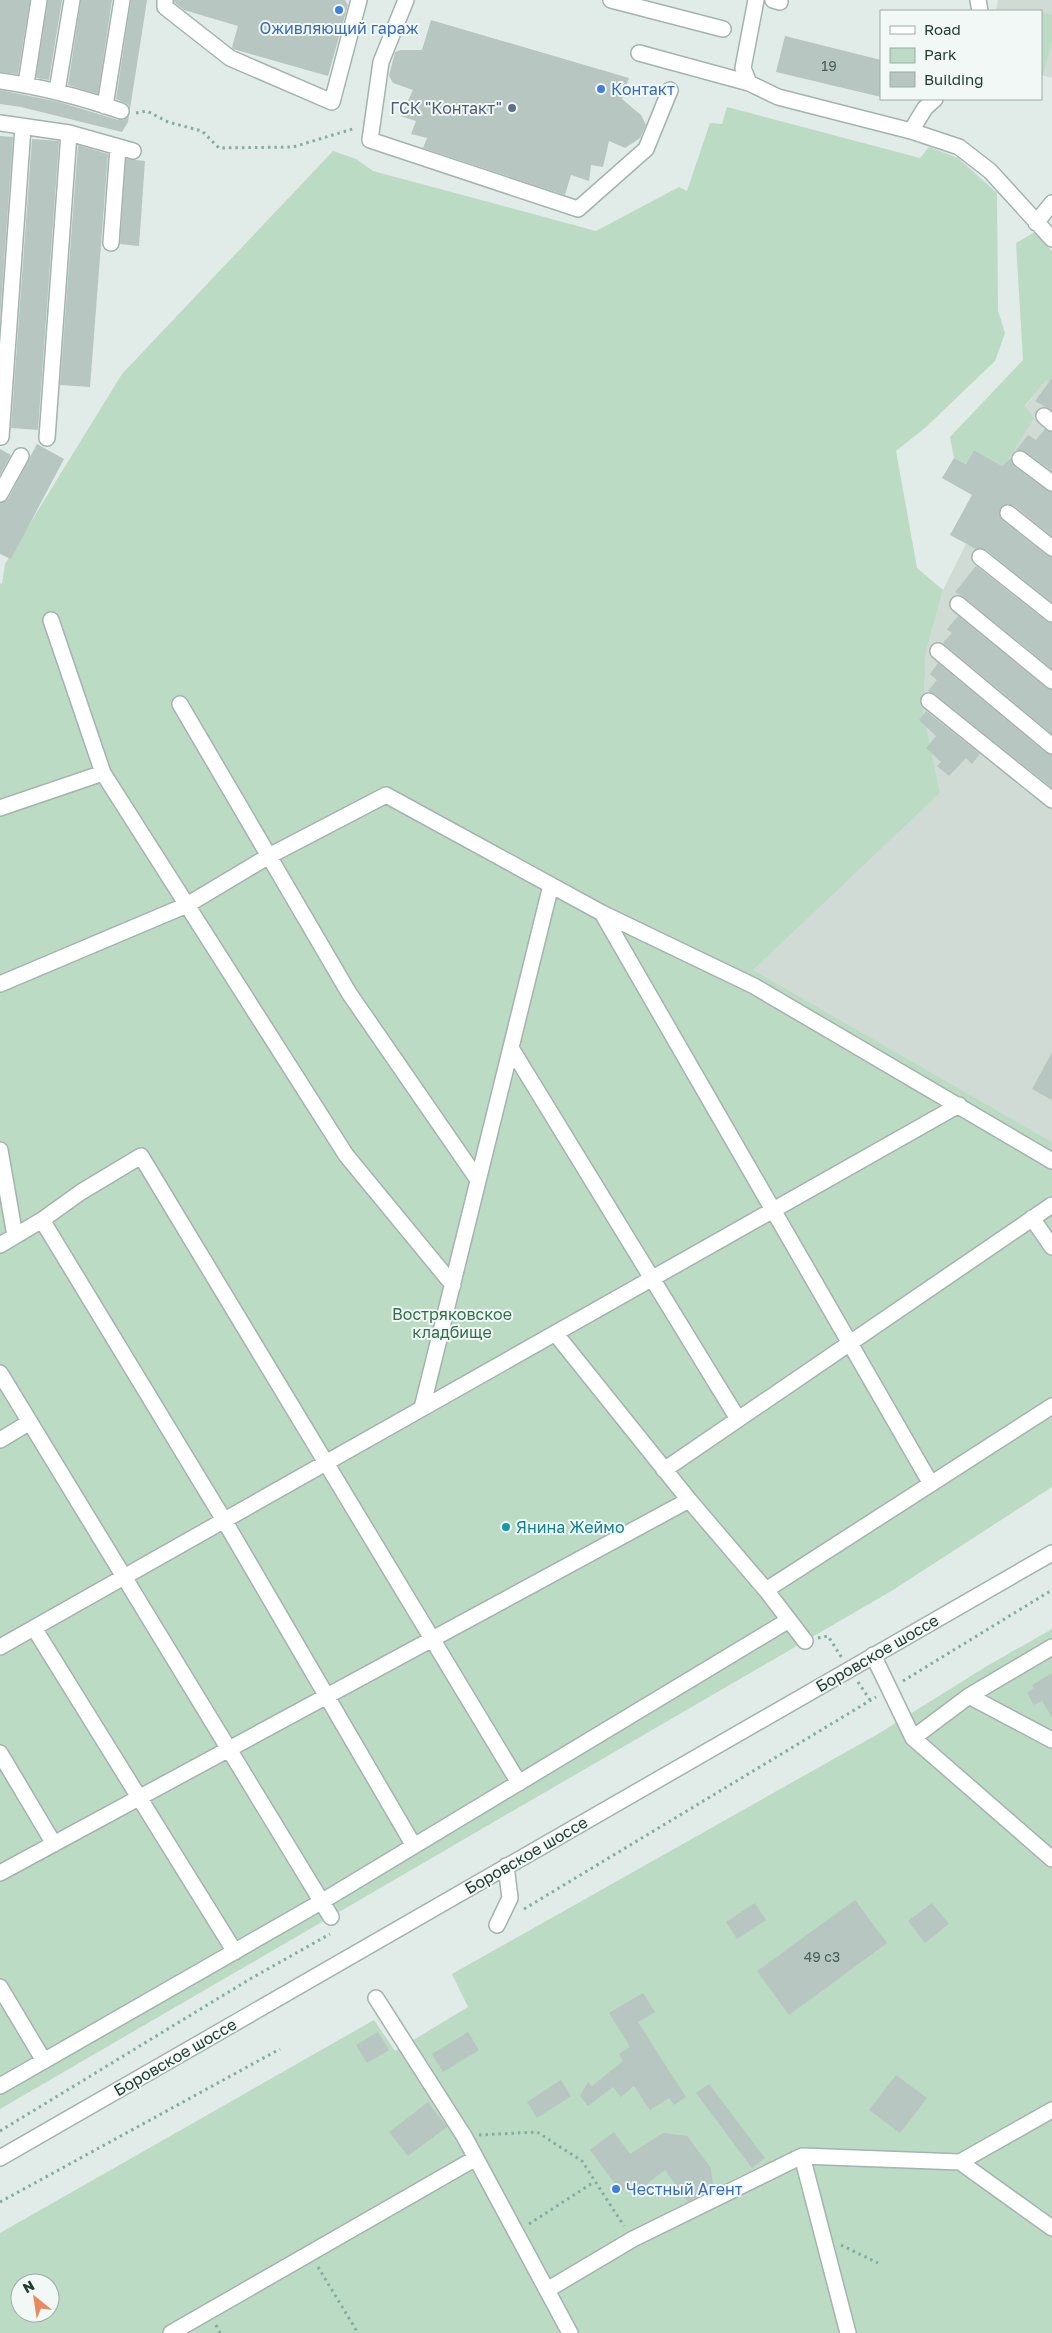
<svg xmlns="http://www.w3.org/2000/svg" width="1052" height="2333" viewBox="0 0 1052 2333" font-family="'Golos Text',sans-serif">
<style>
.built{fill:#d0dbd6}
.green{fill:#bbdbc5;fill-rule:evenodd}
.building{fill:#b7c6c0}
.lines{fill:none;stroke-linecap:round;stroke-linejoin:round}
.minor-casing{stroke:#a4b3ae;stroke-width:18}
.path{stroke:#84ada2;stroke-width:3;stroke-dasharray:2.5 4;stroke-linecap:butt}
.minor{stroke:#fff;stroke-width:15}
.shop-dot{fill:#3f7fe0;stroke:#f2f8f5;stroke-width:2}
.service-dot{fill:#5c6f8a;stroke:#f2f8f5;stroke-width:2}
.culture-dot{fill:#0f9aa8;stroke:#f2f8f5;stroke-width:2}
.labels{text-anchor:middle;stroke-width:4;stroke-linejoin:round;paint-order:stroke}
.number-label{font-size:14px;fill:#485e58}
.shop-label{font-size:16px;fill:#366cbe;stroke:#f2f8f5;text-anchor:start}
.service-label{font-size:16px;fill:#4e5e75;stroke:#f2f8f5;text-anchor:end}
.park-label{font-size:16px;fill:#2f6f4b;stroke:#f2f8f5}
.culture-label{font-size:16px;fill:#0d838f;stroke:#f2f8f5;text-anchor:start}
.street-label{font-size:16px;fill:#233b35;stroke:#f2f8f5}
</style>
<rect width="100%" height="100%" fill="#e1ebe7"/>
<path class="built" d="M 998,0 L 1052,0 L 1052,78 L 1041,75 L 1041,11 L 996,11 Z
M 1046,379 L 1052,384 L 1052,1142 L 752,970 L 940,793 L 923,711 L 926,652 L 943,590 L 966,544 L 992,511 L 1002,516 L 1017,490 L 997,479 L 1025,407 Z"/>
<path class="green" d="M 1041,12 L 1052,15 L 1052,41 L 1043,75 L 1041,75 Z
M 727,107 L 920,158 L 929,147 L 958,158 L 997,193 L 998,311 L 1005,333 L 995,361 L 926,427 L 896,451 L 917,568 L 943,590 L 926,652 L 923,711 L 940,793 L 753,970 L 1052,1142 L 1052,1487 L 893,1590 L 0,2109 L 0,583 L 2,584 L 5,564 L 122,374 L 333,151 L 356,159 L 373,171 L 596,231 L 679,187 L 687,191 L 710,123 L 722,124 Z
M 1035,232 L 1052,251 L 1052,384 L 1046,380 L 1025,406 L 1034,418 L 1004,467 L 974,450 L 966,464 L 954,458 L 950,437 L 1023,360 L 1016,243 Z
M 1052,1629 L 1052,2333 L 0,2333 L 0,2233 L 374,2020 L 395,2051 L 468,2007 L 452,1974 L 878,1734 L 987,1666 ZM 20,2283 L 50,2283 L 50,2313 L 20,2313 Z"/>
<path class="building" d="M 0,0 L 30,0 L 18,74 L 0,72 Z
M 48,0 L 62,0 L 49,80 L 36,78 Z
M 81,0 L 112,0 L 98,94 L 68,85 Z
M 131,0 L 147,0 L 130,109 L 128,104 L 116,99 Z
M 174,0 L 345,0 L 348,5 L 328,76 L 233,49 L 232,47 L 238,26 L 184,10 L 174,2 Z
M 431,20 L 629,78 L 622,99 L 641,115 L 646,125 L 640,138 L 625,148 L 609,141 L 603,167 L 591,165 L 589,181 L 571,175 L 565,195 L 423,148 L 427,138 L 411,134 L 416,121 L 401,116 L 413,90 L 393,83 L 389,76 L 395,52 L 401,50 L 422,50 Z
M 785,36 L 881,60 L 881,97 L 776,72 Z
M 0,90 L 59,102 L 118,120 L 123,120 L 129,115 L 128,122 L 122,132 L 21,107 L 0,104 Z
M 0,136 L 13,137 L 0,319 Z
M 32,139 L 59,141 L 38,430 L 11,428 Z
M 78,145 L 108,154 L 90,387 L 60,385 Z
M 126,159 L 145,161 L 139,246 L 120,244 Z
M 1052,378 L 1052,411 L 1035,401 Z
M 1045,429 L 1052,432 L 1052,471 L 1026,452 L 1016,450 L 1028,435 L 1036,440 Z
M 37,444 L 64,459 L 11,559 L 0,554 L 0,503 L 8,499 Z
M 0,449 L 11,455 L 0,475 Z
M 974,450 L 1002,466 L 1011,458 L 1014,466 L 1046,490 L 1052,492 L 1052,536 L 1013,505 L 1004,505 L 999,512 L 1002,520 L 1046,555 L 1052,557 L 1052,602 L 986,550 L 976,549 L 950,535 L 972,495 L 942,478 L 954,458 L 966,464 Z
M 976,566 L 1046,621 L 1052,623 L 1052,669 L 964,597 L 955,592 Z
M 958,616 L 1046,688 L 1052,690 L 1052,734 L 943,643 L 952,633 L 947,629 Z
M 938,663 L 1046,753 L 1052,755 L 1052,788 L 935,694 L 928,691 L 937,680 L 930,674 Z
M 926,711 L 980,754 L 972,764 L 966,758 L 949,776 L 937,766 L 941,762 L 926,748 L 936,736 L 919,720 Z
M 1052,1052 L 1052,1100 L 1032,1089 Z
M 1052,1673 L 1052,1717 L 1042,1701 L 1034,1705 L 1027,1693 L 1034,1688 L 1032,1685 Z
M 855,1900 L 887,1943 L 789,2015 L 757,1971 Z
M 755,1903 L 766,1920 L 737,1939 L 726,1922 Z
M 932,1903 L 949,1924 L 925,1943 L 908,1921 Z
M 643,1993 L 655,2012 L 638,2022 L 686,2097 L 674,2105 L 669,2098 L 650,2110 L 634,2086 L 621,2097 L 613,2087 L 588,2106 L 580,2096 L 588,2082 L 592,2086 L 623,2061 L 619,2054 L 630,2047 L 609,2013 Z
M 378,2032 L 389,2050 L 367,2063 L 356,2045 Z
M 468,2032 L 479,2050 L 443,2072 L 432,2054 Z
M 896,2075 L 927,2098 L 900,2133 L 869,2110 Z
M 561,2080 L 571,2096 L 537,2118 L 527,2102 Z
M 709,2084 L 765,2158 L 752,2168 L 696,2093 Z
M 428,2102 L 447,2127 L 408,2156 L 389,2132 Z
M 614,2132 L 630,2154 L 663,2133 L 687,2136 L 711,2168 L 713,2186 L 688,2202 L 665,2170 L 639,2190 L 634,2182 L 621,2192 L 590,2150 Z"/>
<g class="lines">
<defs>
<path id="minor" d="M 165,0 L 165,7 L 230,58 L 332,102 L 359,0
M 406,0 L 381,62 L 370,140 L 578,209 L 646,149 L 670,90
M 611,0 L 723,29
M 756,0 L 743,68 L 749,83 L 778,97 L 911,131 L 959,147 L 990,171 L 1052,239
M 773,0 L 780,2
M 978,0 L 980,11
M 639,53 L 749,83
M 0,81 C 43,87 80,97 121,111
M 26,84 L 39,0
M 57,91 L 72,0
M 105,106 L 122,0
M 0,123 L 69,133 L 133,151
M 911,131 L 925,108 L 935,99
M 1036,223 L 1052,203
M 111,243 L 118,147
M 1044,416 L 1052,423
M 1,437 L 23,127
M 47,438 L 69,133
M 1020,459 L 1052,483
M 0,494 L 21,456
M 1008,513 L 1052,548
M 980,557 L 1052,614
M 958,604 L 1052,681
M 51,620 L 103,773
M 938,651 L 1052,746
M 929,701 L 1052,800
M 180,704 L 349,993 L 478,1180
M 0,808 L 103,773 L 346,1155 L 453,1285
M 602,913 L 931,1484
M 0,984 L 187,905 L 269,856 L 386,795 L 602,913 L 754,986 L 1052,1161
M 511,1048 L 738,1419
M 0,1150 L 15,1236
M 1032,1218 L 1052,1247
M 42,1220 L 224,1520 L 414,1846
M 0,1245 L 42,1220 L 81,1192 L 141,1156 L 519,1783
M 555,1333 L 689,1500 L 766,1590 L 805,1641
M 0,1373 L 331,1917
M 422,1408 L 551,885
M 0,1440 L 30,1422
M 664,1470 L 1052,1205
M 766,1590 L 1052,1406
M 34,1628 L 235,1952
M 0,1647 L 959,1105
M 873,1655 L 913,1738 L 1052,1859
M 969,1696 L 1052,1740
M 913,1738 L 969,1696 L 1052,1647
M 0,1753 L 54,1844
M 0,1873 L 689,1500
M 497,1925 L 510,1898 L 506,1866
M 0,1987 L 44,2061
M 376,1998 L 464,2136 L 570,2333
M 0,2086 L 321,1902 L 789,1620
M 802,2156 L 848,2333
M 0,2158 L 1052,1553
M 960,2162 L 1052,2228
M 547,2290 L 633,2239 L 802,2156 L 960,2162 L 1052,2110
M 171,2333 L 476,2158"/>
</defs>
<use href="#minor" class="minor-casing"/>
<path class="path" d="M 136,113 L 147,111 L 168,122 L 202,131 L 219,148 L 293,147 L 356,128
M 818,1638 L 828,1636 L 842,1658
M 903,1681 L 1052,1590
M 858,1682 L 870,1700
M 524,1909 L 876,1697
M 0,2131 L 250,1979 L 330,1934
M 479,2135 L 537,2132 L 582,2161 L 624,2226
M 0,2202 L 280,2049
M 529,2224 L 594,2182
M 841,2245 L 878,2263
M 318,2267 L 358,2333
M 216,2325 L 220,2333"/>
<use href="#minor" class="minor"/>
</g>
<g class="shop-dot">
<circle cx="339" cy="10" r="5"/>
<circle cx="601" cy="89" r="5"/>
<circle cx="616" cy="2189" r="5"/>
</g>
<circle class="service-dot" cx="512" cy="108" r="5"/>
<circle class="culture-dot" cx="506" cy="1527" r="5"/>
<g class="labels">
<g class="number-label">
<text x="829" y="71">19</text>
<text x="822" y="1962">49 с3</text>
</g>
<g class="shop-label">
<text x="339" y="34" text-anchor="middle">Оживляющий гараж</text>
<text x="611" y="95">Контакт</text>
<text x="626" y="2195">Честный Агент</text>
</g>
<g class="service-label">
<text x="502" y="114">ГСК "Контакт"</text>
</g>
<g class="park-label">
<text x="452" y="1320">Востряковское<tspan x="452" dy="18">кладбище</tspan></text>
</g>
<g class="culture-label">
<text x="516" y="1533">Янина Жеймо</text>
</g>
<g class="street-label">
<text transform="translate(877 1653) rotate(-30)" y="6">Боровское шоссе</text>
<text transform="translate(526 1855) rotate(-30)" y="6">Боровское шоссе</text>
<text transform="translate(175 2057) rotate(-30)" y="6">Боровское шоссе</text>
</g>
</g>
<rect x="880" y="10" width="162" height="90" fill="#f2f8f5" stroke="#9faca8"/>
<rect x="890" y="26" width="25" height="8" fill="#ffffff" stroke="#9faca8"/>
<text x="924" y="35" font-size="15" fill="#233b35">Road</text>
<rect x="890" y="48" width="25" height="15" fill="#bbdbc5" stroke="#9faca8"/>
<text x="924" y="60" font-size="15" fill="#233b35">Park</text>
<rect x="890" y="72" width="25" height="15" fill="#b7c6c0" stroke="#9faca8"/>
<text x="924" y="85" font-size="15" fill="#233b35">Building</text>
<g transform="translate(35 2298) rotate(330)"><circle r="24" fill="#f2f8f5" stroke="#9faca8"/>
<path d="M0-4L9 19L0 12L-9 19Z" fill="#ea8960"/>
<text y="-8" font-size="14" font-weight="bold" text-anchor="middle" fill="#233b35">N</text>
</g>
</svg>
